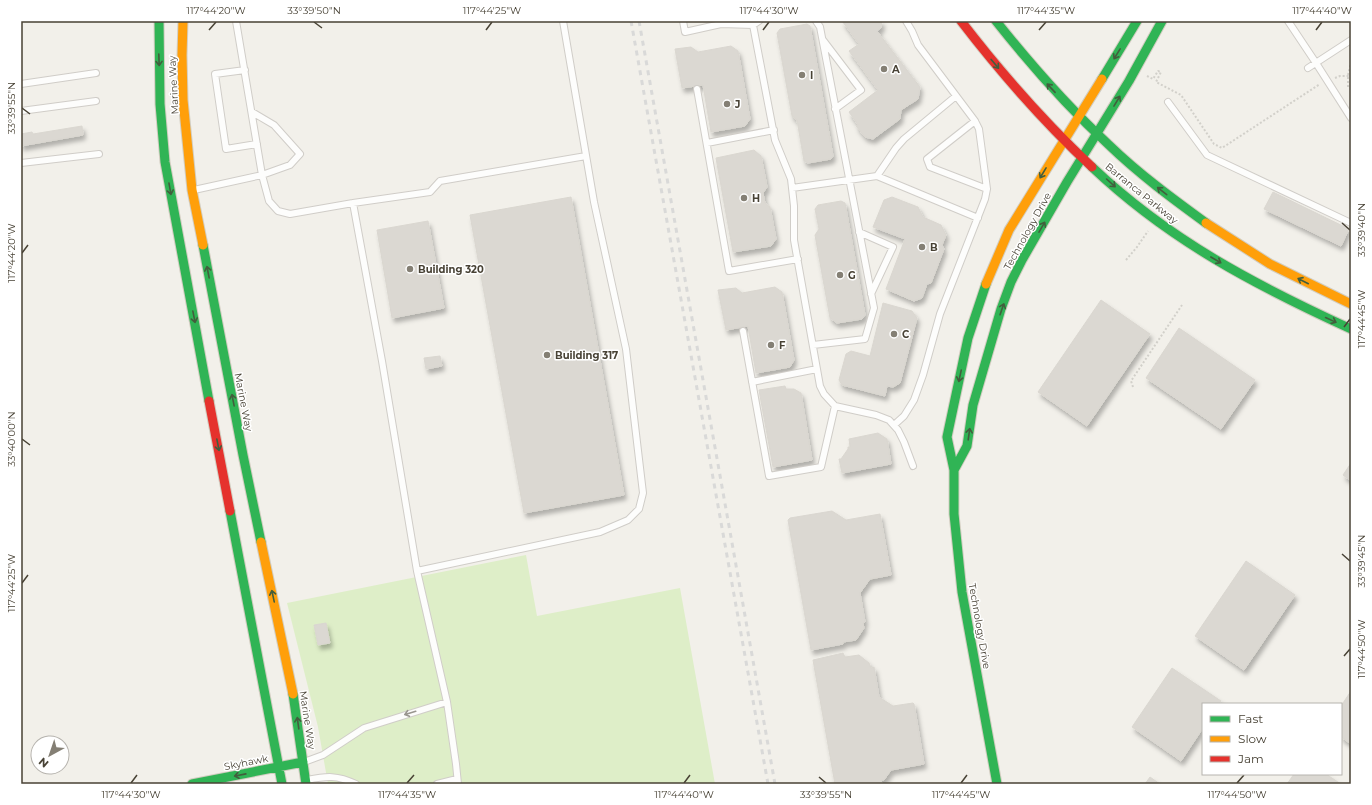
<svg xmlns="http://www.w3.org/2000/svg" width="1372" height="805" viewBox="0 0 1372 805" font-family="Montserrat,sans-serif">
<style>
.green{fill:#deeec8}
.building{fill:#dbd8d2;stroke:#dad7d0;filter:url(#shadow)}
.lines{fill:none;stroke-linecap:round;stroke-linejoin:round}
.lane-casing{stroke:#d0cdc8;stroke-width:8}
.fast-casing{stroke:#d2cdc0;stroke-width:11}
.slow-casing{stroke:#d2cdc0;stroke-width:11}
.jam-casing{stroke:#d2cdc0;stroke-width:11}
.path{stroke:#d2d0ca;stroke-width:2;stroke-dasharray:2 2;stroke-linecap:butt}
.lane{stroke:#fdfdfc;stroke-width:6}
.fast{stroke:#30b455;stroke-width:9}
.slow{stroke:#ff9f0a;stroke-width:9}
.jam{stroke:#e5322d;stroke-width:9}
.rail{stroke:#d9d9d8;stroke-width:3;stroke-dasharray:5 5;stroke-linecap:butt}
.oneway{stroke:#425e3d}
.oneway2{stroke:#99968f}
.ticks{fill:none;stroke:#484235;stroke-width:1.5}
.poi-dot{fill:#847f74;stroke:#fff;stroke-width:1.5}
.labels{text-anchor:middle;stroke-width:3;stroke-linejoin:round;paint-order:stroke}
.poi-label{font-size:10px;font-weight:bold;fill:#484235;stroke:#fff;text-anchor:start}
.street-label{font-size:10px;fill:#484235;stroke:#fff}
.neatline{fill:none;stroke:#484235;stroke-width:1.5}
.ticks-label{font-size:10px;text-anchor:middle;fill:#484235}
</style>
<defs>
<filter id="shadow"><feDropShadow dx="2.5" dy="4.5" stdDeviation="2" flood-color="#0004"/></filter>
</defs>
<rect width="100%" height="100%" fill="#f2f0ea"/>
<path class="green" d="M 526,555 L 537,616 L 680,588 L 715,784 L 328,784 L 318,727 L 287,603 Z"/>
<path class="building" d="M 842,21 L 882,21 L 881,28 L 877,31 L 920,87 L 918,99 L 901,110 L 900,119 L 873,139 L 865,137 L 856,126 L 858,125 L 849,112 L 878,90 L 849,51 L 859,44 Z
M 807,24 L 810,26 L 833,156 L 831,159 L 808,163 L 804,161 L 797,120 L 792,116 L 777,33 L 780,29 Z
M 731,46 L 738,51 L 750,119 L 745,126 L 711,132 L 703,85 L 682,88 L 675,49 L 691,47 L 698,52 Z
M 82,126 L 83,135 L 21,146 L 21,134 L 32,132 L 33,134 Z
M 754,150 L 761,156 L 767,187 L 763,193 L 765,203 L 770,207 L 776,239 L 771,246 L 733,252 L 716,158 Z
M 1273,192 L 1349,229 L 1341,246 L 1264,209 Z
M 571,197 L 624,495 L 524,513 L 470,215 Z
M 892,197 L 918,207 L 923,217 L 941,225 L 946,235 L 942,245 L 944,249 L 931,283 L 927,284 L 922,298 L 914,301 L 886,289 L 905,239 L 873,227 L 884,200 Z
M 841,201 L 845,203 L 865,315 L 862,319 L 837,323 L 830,318 L 815,235 L 819,229 L 815,209 L 818,205 Z
M 428,221 L 444,308 L 392,318 L 377,230 Z
M 775,287 L 782,292 L 794,360 L 790,367 L 756,373 L 748,326 L 726,330 L 718,290 L 736,288 L 742,293 Z
M 1101,300 L 1150,334 L 1087,426 L 1038,392 Z
M 883,303 L 912,311 L 917,318 L 900,383 L 893,387 L 887,386 L 885,396 L 842,385 L 839,380 L 846,354 L 851,351 L 870,356 Z
M 1179,328 L 1255,380 L 1221,429 L 1146,378 Z
M 440,356 L 442,366 L 426,369 L 424,358 Z
M 785,386 L 786,389 L 794,389 L 801,393 L 812,460 L 773,467 L 759,390 Z
M 878,433 L 887,439 L 891,464 L 842,473 L 839,459 L 841,459 L 848,449 L 848,447 L 850,447 L 849,439 Z
M 1351,463 L 1351,481 L 1343,475 Z
M 832,511 L 846,520 L 880,514 L 891,575 L 870,579 L 860,593 L 865,622 L 863,623 L 864,628 L 856,640 L 843,642 L 843,644 L 811,650 L 788,520 L 790,518 Z
M 1246,561 L 1295,595 L 1244,670 L 1195,636 Z
M 326,623 L 330,643 L 318,645 L 314,625 Z
M 843,653 L 845,657 L 859,655 L 869,663 L 871,668 L 874,667 L 879,697 L 893,706 L 913,703 L 914,704 L 924,764 L 891,770 L 884,780 L 881,780 L 882,783 L 835,784 L 813,660 Z
M 1172,668 L 1221,701 L 1219,704 L 1203,704 L 1203,728 L 1181,761 L 1132,727 Z
M 1351,691 L 1351,744 L 1341,737 L 1341,706 Z
M 1294,774 L 1326,774 L 1341,784 L 1287,784 Z
M 1150,777 L 1160,784 L 1145,784 Z"/>
<g class="lines">
<defs>
<path id="lane" d="M 683,21 L 685,32 L 721,24 L 753,25 L 759,21
M 1288,21 L 1316,63 L 1351,118
M 753,25 L 775,140 L 791,179 L 794,206 L 794,240 L 820,386 L 824,394 L 835,406 L 876,415 L 889,420 L 898,430 L 904,442 L 913,466
M 823,40 L 861,90 L 835,109
M 1308,68 L 1351,40
M 245,70 L 215,74 L 226,149 L 257,144
M 21,84 L 96,73
M 697,89 L 729,271 L 798,259
M 1168,102 L 1207,155 L 1351,223
M 21,111 L 96,101
M 252,112 L 274,125 L 300,154 L 290,165 L 262,175 L 269,201 L 278,211 L 290,214 L 353,203 L 430,192 L 440,181 L 586,156
M 975,121 L 927,159 L 930,167 L 987,189
M 707,143 L 774,130
M 21,163 L 99,154
M 877,176 L 896,148 L 904,139 L 956,96
M 792,188 L 877,176 L 978,218
M 194,190 L 262,175 L 236,21
M 353,203 L 382,361 L 417,571 L 447,702 L 456,764 L 458,784
M 859,232 L 893,247 L 871,294
M 743,331 L 769,476 L 821,467 L 835,406
M 813,345 L 865,339 L 874,308 L 820,27 L 816,21
M 752,382 L 817,369
M 894,425 L 904,416 L 914,400 L 923,375 L 940,314 L 985,199 L 987,189 L 979,129 L 975,121 L 918,45 L 912,31 L 906,21
M 417,571 L 600,532 L 628,520 L 639,509 L 643,493 L 626,349 L 594,202 L 563,21
M 304,762 L 323,755 L 364,728 L 447,702
M 307,780 C 327,776 337,775 356,784
M 437,784 L 457,779"/>
<path id="fast" d="M 159,21 L 160,104 L 165,162 L 209,401
M 996,21 C 1031,65 1068,107 1109,145 C 1139,174 1173,199 1206,223
M 1102,79 L 1137,21
M 1092,167 C 1169,240 1255,285 1351,329
M 203,245 L 243,455 L 261,542
M 986,284 L 968,338 L 947,437 L 954,470 L 954,514 L 962,592 L 997,784
M 954,470 L 967,446 L 973,405 L 1001,309 L 1011,282 L 1022,260 L 1067,182 L 1129,81 L 1162,21
M 230,511 L 282,784
M 293,694 L 306,784
M 192,784 L 303,762"/>
<path id="slow" d="M 183,21 L 182,55 L 183,100 L 192,190 L 203,245
M 1206,223 L 1270,264 L 1351,304
M 986,284 L 1009,230 L 1102,79
M 261,542 L 293,694"/>
<path id="jam" d="M 961,21 C 1001,73 1044,122 1092,167
M 209,401 L 230,511"/>
</defs>
<use href="#lane" class="lane-casing"/>
<use href="#fast" class="fast-casing"/>
<use href="#slow" class="slow-casing"/>
<use href="#jam" class="jam-casing"/>
<path class="path" d="M 1147,76 L 1153,79 L 1158,71 L 1161,72 L 1156,82 L 1181,95 L 1214,144 L 1222,148 L 1320,84
M 1335,78 L 1340,76 L 1351,76
M 1348,87 L 1348,75 L 1351,63
M 1126,260 L 1137,247 L 1148,231
M 1133,387 L 1131,381 L 1182,305"/>
<use href="#lane" class="lane"/>
<use href="#fast" class="fast"/>
<use href="#slow" class="slow"/>
<use href="#jam" class="jam"/>
<path class="rail" d="M 631,21 L 768,784
M 639,21 L 775,784"/>
</g>
<defs><path id="oneway-shaft" d="M-6 0H5M1.5-3L5.5 0L1.5 3" fill="none" stroke-width="1.6" stroke-linecap="round" stroke-linejoin="round"/></defs>
<g class="oneway">
<use href="#oneway-shaft" transform="translate(1117 54) rotate(122)"/>
<use href="#oneway-shaft" transform="translate(159 60) rotate(88)"/>
<use href="#oneway-shaft" transform="translate(995 64) rotate(50)"/>
<use href="#oneway-shaft" transform="translate(1051 88) rotate(-133)"/>
<use href="#oneway-shaft" transform="translate(1117 101) rotate(-59)"/>
<use href="#oneway-shaft" transform="translate(1043 173) rotate(121)"/>
<use href="#oneway-shaft" transform="translate(1111 183) rotate(42)"/>
<use href="#oneway-shaft" transform="translate(170 189) rotate(80)"/>
<use href="#oneway-shaft" transform="translate(1162 191) rotate(-142)"/>
<use href="#oneway-shaft" transform="translate(1042 227) rotate(-60)"/>
<use href="#oneway-shaft" transform="translate(1216 260) rotate(30)"/>
<use href="#oneway-shaft" transform="translate(208 272) rotate(-101)"/>
<use href="#oneway-shaft" transform="translate(1303 281) rotate(-153)"/>
<use href="#oneway-shaft" transform="translate(1002 309) rotate(-71)"/>
<use href="#oneway-shaft" transform="translate(194 317) rotate(79)"/>
<use href="#oneway-shaft" transform="translate(1331 320) rotate(25)"/>
<use href="#oneway-shaft" transform="translate(960 376) rotate(102)"/>
<use href="#oneway-shaft" transform="translate(233 400) rotate(-101)"/>
<use href="#oneway-shaft" transform="translate(969 434) rotate(-82)"/>
<use href="#oneway-shaft" transform="translate(218 445) rotate(79)"/>
<use href="#oneway-shaft" transform="translate(273 596) rotate(-102)"/>
<use href="#oneway-shaft" transform="translate(298 723) rotate(-98)"/>
<use href="#oneway-shaft" transform="translate(240 775) rotate(169)"/>
</g>
<use class="oneway2" href="#oneway-shaft" transform="translate(410 713) rotate(163)"/>
<path class="ticks" d="M 314,22 L 322,28M 209,30 L 216,22M 486,30 L 492,22M 763,30 L 769,22M 1039,30 L 1046,22M 1316,30 L 1322,22M 22,108 L 30,114M 1342,223 L 1350,230M 22,253 L 28,245M 1344,327 L 1350,319M 22,439 L 30,445M 1342,554 L 1350,561M 22,583 L 28,575M 1344,656 L 1350,649M 819,777 L 826,783M 131,783 L 137,775M 407,783 L 414,775M 684,783 L 690,775M 961,783 L 967,775M 1237,783 L 1244,775"/>
<g class="poi-dot">
<circle cx="884" cy="69" r="4"/>
<circle cx="802" cy="75" r="4"/>
<circle cx="727" cy="104" r="4"/>
<circle cx="744" cy="198" r="4"/>
<circle cx="922" cy="247" r="4"/>
<circle cx="410" cy="269" r="4"/>
<circle cx="840" cy="275" r="4"/>
<circle cx="894" cy="334" r="4"/>
<circle cx="771" cy="345" r="4"/>
<circle cx="547" cy="355" r="4"/>
</g>
<g class="labels">
<g class="poi-label">
<text x="892" y="73">A</text>
<text x="810" y="79">I</text>
<text x="735" y="108">J</text>
<text x="752" y="202">H</text>
<text x="930" y="251">B</text>
<text x="418" y="273">Building 320</text>
<text x="848" y="279">G</text>
<text x="902" y="338">C</text>
<text x="779" y="349">F</text>
<text x="555" y="359">Building 317</text>
</g>
<g class="street-label">
<text transform="translate(173 85) rotate(-93)" y="4">Marine Way</text>
<text transform="translate(1142 193) rotate(39)" y="4">Barranca Parkway</text>
<text transform="translate(1027 231) rotate(-61)" y="4">Technology Drive</text>
<text transform="translate(244 402) rotate(79)" y="4">Marine Way</text>
<text transform="translate(980 626) rotate(80)" y="4">Technology Drive</text>
<text transform="translate(308 720) rotate(81)" y="4">Marine Way</text>
<text transform="translate(246 762) rotate(-11)" y="4">Skyhawk</text>
</g>
</g>
<rect width="1372" height="805" fill="none" stroke="#ffffff" stroke-width="44"/>
<rect x="1202" y="703" width="140" height="72" fill="#ffffff" stroke="#b6b3ae"/>
<rect x="1210" y="716" width="20" height="6" fill="#30b455" stroke="#b6b3ae"/>
<text x="1238" y="723" font-size="12" fill="#484235">Fast</text>
<rect x="1210" y="736" width="20" height="6" fill="#ff9f0a" stroke="#b6b3ae"/>
<text x="1238" y="743" font-size="12" fill="#484235">Slow</text>
<rect x="1210" y="756" width="20" height="6" fill="#e5322d" stroke="#b6b3ae"/>
<text x="1238" y="763" font-size="12" fill="#484235">Jam</text>
<g transform="translate(50 755) rotate(220)"><circle r="19" fill="#ffffff" stroke="#b6b3ae"/>
<path d="M0-3L7 15L0 10L-7 15Z" fill="#847f74"/>
<text y="-6" font-size="11" font-weight="bold" text-anchor="middle" fill="#484235">N</text>
</g>
<rect x="22" y="22" width="1328" height="761" class="neatline"/>
<g class="ticks-label">
<text x="216" y="14">117°44'20"W</text>
<text x="314" y="14">33°39'50"N</text>
<text x="492" y="14">117°44'25"W</text>
<text x="769" y="14">117°44'30"W</text>
<text x="1046" y="14">117°44'35"W</text>
<text x="1322" y="14">117°44'40"W</text>
<text transform="translate(11 108) rotate(-90)" y="4">33°39'55"N</text>
<text transform="translate(1361 230) rotate(-90)" y="4">33°39'40"N</text>
<text transform="translate(11 253) rotate(-90)" y="4">117°44'20"W</text>
<text transform="translate(1361 319) rotate(-90)" y="4">117°44'45"W</text>
<text transform="translate(11 439) rotate(-90)" y="4">33°40'00"N</text>
<text transform="translate(1361 561) rotate(-90)" y="4">33°39'45"N</text>
<text transform="translate(11 583) rotate(-90)" y="4">117°44'25"W</text>
<text transform="translate(1361 649) rotate(-90)" y="4">117°44'50"W</text>
<text x="131" y="798">117°44'30"W</text>
<text x="407" y="798">117°44'35"W</text>
<text x="684" y="798">117°44'40"W</text>
<text x="826" y="798">33°39'55"N</text>
<text x="961" y="798">117°44'45"W</text>
<text x="1237" y="798">117°44'50"W</text>
</g>
</svg>
